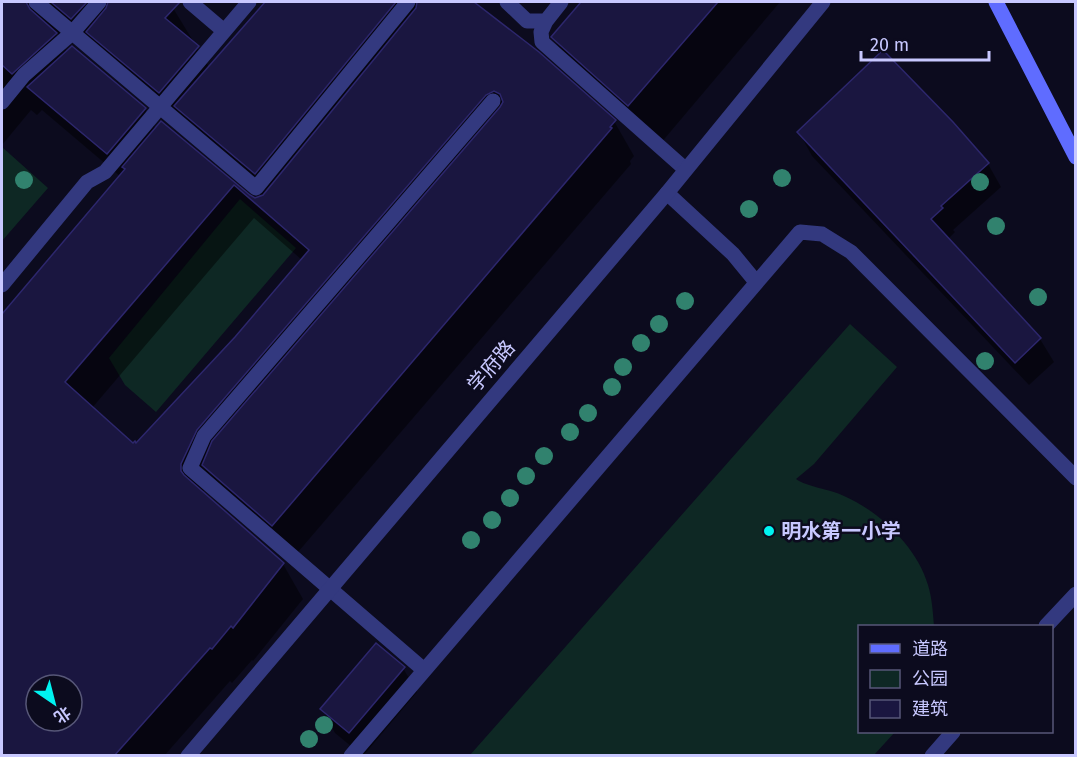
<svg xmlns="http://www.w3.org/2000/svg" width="1077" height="757" viewBox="0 0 1077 757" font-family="'Fira Sans','Noto Sans SC',sans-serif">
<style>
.green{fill:#0e2824}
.shadow{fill:#0007;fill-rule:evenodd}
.building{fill:#1a1640;stroke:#2d276d;stroke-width:1.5;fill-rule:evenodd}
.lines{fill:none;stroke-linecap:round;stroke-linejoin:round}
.service{stroke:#33397f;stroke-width:15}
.tertiary{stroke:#33397f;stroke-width:15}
.secondary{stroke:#5f6cff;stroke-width:15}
.tree{fill:#31826e}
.poi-dot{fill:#00f3f1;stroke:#0c0b1e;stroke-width:2}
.labels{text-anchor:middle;stroke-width:5;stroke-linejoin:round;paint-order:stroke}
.street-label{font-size:20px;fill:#c8c8ff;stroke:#0c0b1e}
.poi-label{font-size:20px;font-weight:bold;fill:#c8c8ff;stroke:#0c0b1e;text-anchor:start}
</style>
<rect width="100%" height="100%" fill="#0c0b1e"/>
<path class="green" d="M 2,147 L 48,188 L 2,241 Z
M 240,199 L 296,248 L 156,412 L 125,385 L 109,358 Z
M 850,324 L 897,367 L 814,464 L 796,479 C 807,487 830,489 844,496 C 879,511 917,547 928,585 C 932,598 933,613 934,626 L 860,626 L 860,732 L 895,732 L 874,755 L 470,755 Z"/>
<path class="shadow" d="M 2,2 L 165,2 L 173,8 L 209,67 L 266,2 L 472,2 L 538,53 L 614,121 L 634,156 L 630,161 L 631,164 L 292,559 L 210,477 L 202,494 L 283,564 L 303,599 L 253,661 L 252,660 L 232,683 L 230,681 L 164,756 L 2,756 L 2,316 L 121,177 L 42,110 L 37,115 L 31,110 L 2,145 ZM 56,34 L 67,36 L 262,196 L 255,199 L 156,129 L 145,109 L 72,48 L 67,52 ZM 254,218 L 302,260 L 236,338 L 136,445 L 133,445 L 92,408 ZM 36,685 L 72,685 L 72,721 L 36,721 Z
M 583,2 L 780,2 L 655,150 L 579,82 L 553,37 Z
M 799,132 L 988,164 L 1001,187 L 953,230 L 955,232 L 948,239 L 1040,339 L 1054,362 L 1029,385 L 812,156 Z
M 403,668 L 417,692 L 363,756 L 335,733 L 322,709 Z"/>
<path class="building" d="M 2,2 L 26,2 L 30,9 L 57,33 L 12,74 L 2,65 Z
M 51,2 L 87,2 L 71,19 Z
M 108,2 L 180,2 L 165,18 L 199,46 L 159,93 L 86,32 L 106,8 Z
M 265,2 L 396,2 L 255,174 L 174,106 Z
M 417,2 L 474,2 L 539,52 L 616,120 L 610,127 L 612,128 L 272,526 L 202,465 L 212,441 L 500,107 L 503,102 L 500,94 L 494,91 L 486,95 L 197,430 L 181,464 L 181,471 L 184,475 L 284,563 L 233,628 L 231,626 L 212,649 L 210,648 L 114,756 L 2,756 L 2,314 L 125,169 L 122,167 L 161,121 L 250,195 L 255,198 L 263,195 L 416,8 ZM 234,185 L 309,250 L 235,337 L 136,443 L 135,441 L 133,443 L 65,382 ZM 36,685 L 72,685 L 72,721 L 36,721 Z
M 581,2 L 718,2 L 628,106 L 551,37 Z
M 72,46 L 146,108 L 107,154 L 27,87 Z
M 883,50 L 953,122 L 989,163 L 941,206 L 943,208 L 931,219 L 1041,338 L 1015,363 L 797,132 Z
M 376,643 L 405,667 L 349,733 L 320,709 Z"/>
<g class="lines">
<path class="service" d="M 36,2 L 256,188 L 408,2
M 190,2 L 224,31
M 507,2 L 527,21 L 546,21 L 561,2
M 546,21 L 541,32 L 542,42 L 685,169
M 2,102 L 24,75 L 73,32 L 99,2
M 667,193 L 733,254 L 756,282
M 2,285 L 87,182 L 105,172 L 249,2
M 1046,626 L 1076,594
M 424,670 L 190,468 L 204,436 L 493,101
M 351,756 L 800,232 L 822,234 L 851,252 L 1076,478
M 932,756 L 953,732"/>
<path class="tertiary" d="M 188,756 L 667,193 L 823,2"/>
<path class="secondary" d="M 996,2 L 1076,157"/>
</g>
<g class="tree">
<circle cx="782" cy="178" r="9"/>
<circle cx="24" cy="180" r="9"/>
<circle cx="980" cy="182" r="9"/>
<circle cx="749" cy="209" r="9"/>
<circle cx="996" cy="226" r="9"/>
<circle cx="1038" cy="297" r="9"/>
<circle cx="685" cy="301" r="9"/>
<circle cx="659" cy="324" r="9"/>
<circle cx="641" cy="343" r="9"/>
<circle cx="985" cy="361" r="9"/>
<circle cx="623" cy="367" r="9"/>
<circle cx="612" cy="387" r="9"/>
<circle cx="588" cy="413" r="9"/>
<circle cx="570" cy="432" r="9"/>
<circle cx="544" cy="456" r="9"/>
<circle cx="526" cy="476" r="9"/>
<circle cx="510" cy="498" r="9"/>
<circle cx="492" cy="520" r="9"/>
<circle cx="471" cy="540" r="9"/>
<circle cx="324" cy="725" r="9"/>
<circle cx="309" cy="739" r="9"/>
</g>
<circle class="poi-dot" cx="769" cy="531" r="6"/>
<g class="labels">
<g class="street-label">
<text transform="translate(491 366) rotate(-49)" y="7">学府路</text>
</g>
<g class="poi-label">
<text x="781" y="538">明水第一小学</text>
</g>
</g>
<rect width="1077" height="757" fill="none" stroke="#c8c8ff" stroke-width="6"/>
<rect x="858" y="625" width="195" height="108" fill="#0c0b1e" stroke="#575778" stroke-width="1.5"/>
<rect x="870" y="644" width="30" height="9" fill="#5f6cff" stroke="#575778" stroke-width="1.5"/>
<text x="912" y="655" font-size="18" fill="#c8c8ff">道路</text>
<rect x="870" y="670" width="30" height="18" fill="#0e2824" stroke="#575778" stroke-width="1.5"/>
<text x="912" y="685" font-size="18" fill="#c8c8ff">公园</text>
<rect x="870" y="700" width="30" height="18" fill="#1a1640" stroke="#575778" stroke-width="1.5"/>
<text x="912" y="715" font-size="18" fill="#c8c8ff">建筑</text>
<g transform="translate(54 703) rotate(145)"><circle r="28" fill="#0c0b1e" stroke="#575778" stroke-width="1.5"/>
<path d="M0-4.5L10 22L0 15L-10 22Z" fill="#00f3f1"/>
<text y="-9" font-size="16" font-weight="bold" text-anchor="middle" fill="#c8c8ff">北</text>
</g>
<path d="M861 51v9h128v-9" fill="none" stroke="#c8c8ff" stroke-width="3"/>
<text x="870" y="51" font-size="18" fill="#c8c8ff" stroke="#0c0b1e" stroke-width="4.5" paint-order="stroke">20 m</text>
</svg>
